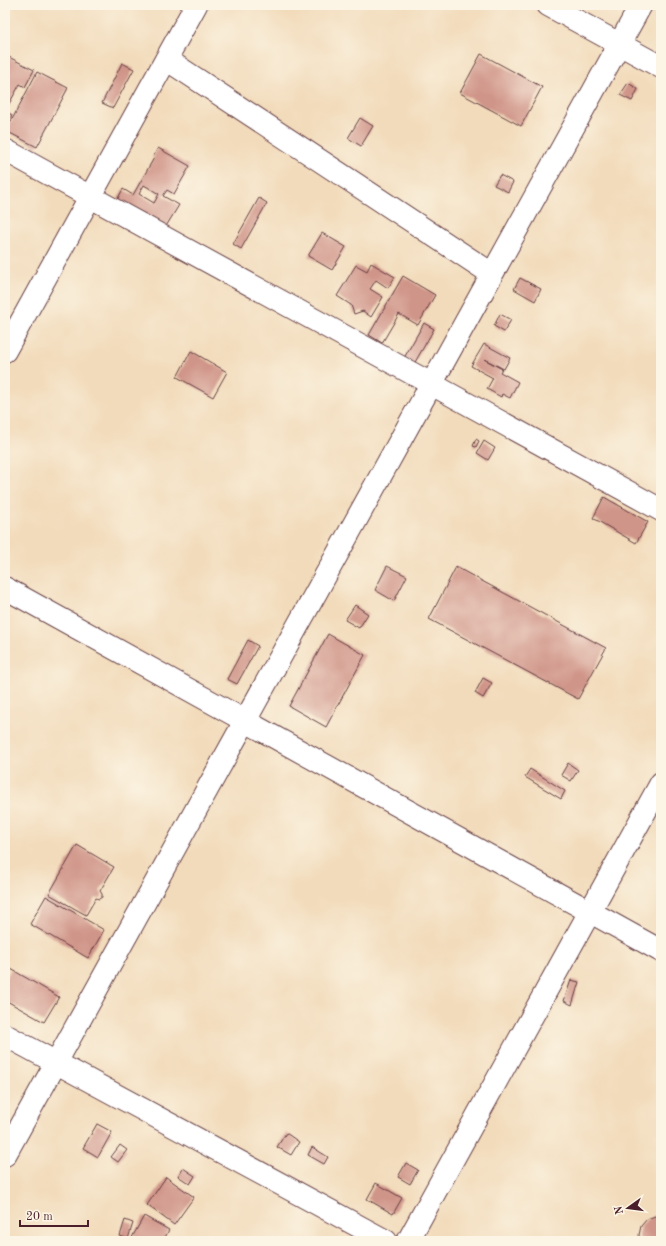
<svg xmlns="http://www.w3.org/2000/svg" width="666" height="1246" viewBox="0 0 666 1246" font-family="'Old Standard TT',serif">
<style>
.building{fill:#d09589;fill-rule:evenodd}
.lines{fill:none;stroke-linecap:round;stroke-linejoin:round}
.street-casing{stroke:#633b41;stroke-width:24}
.street{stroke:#fff;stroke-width:22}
</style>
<rect width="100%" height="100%" fill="#fcf5e5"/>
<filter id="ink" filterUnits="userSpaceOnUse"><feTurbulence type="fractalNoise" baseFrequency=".025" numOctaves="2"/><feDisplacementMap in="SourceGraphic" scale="8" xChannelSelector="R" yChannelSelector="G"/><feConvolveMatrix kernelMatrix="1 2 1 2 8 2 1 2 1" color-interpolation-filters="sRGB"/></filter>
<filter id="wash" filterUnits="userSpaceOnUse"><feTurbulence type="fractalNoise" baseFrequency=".012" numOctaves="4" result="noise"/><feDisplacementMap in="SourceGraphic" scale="16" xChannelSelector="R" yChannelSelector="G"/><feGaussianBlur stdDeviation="0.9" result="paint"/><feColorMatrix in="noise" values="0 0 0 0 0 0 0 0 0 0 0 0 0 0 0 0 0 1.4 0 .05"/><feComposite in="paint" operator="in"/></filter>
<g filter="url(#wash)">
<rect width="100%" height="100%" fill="#f2dbbb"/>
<g id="blocks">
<path class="building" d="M 481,54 L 542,87 L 521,126 L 460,93 Z
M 5,55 L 34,70 L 25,87 L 20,84 L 5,111 L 12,115 L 5,129 Z
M 122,63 L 134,69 L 113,108 L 102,103 Z
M 37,72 L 68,88 L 37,147 L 6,131 Z
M 628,83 L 638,89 L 632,101 L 620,95 Z
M 360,118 L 373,126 L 361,146 L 348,138 Z
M 158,148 L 190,166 L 174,194 L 167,190 L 163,196 L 179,205 L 165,228 L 117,200 L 123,189 L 133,195 L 154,158 L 153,157 ZM 144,185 L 159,194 L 154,203 L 139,194 Z
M 500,175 L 513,182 L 508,192 L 494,185 Z
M 259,198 L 267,203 L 241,249 L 233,244 Z
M 322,233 L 346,247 L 332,270 L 308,256 Z
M 371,263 L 395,277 L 388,288 L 376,280 L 370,289 L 383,297 L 371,317 L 363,311 L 354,314 L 351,305 L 337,296 L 356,265 L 367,271 Z
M 403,276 L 435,295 L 418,325 L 399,314 L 382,343 L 369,335 Z
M 520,278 L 541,289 L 535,301 L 514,289 Z
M 500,314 L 511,320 L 504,332 L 494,326 Z
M 424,323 L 434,329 L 414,364 L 404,358 Z
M 484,344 L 510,358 L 504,369 L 484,359 L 502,369 L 500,372 L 518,382 L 510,398 L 502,394 L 501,397 L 487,389 L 493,378 L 471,366 Z
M 191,351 L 227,372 L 213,397 L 177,377 Z
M 476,439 L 479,441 L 476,447 L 473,446 Z
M 484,441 L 495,448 L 488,460 L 477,453 Z
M 604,497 L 648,522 L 636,543 L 593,518 Z
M 387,566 L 407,576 L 394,601 L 375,590 Z
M 456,567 L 606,648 L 578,699 L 429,619 Z
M 355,605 L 368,614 L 359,628 L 345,620 Z
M 328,634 L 365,655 L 326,727 L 289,706 Z
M 248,640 L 258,646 L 237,684 L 227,679 Z
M 483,678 L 492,683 L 483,698 L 475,693 Z
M 568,763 L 578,770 L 571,781 L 561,775 Z
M 530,769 L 565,791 L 561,799 L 525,777 Z
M 77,845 L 114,867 L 100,891 L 102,894 L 102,897 L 99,899 L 96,898 L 86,915 L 49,894 Z
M 46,896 L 104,930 L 88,958 L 30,924 Z
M 11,969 L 59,997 L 44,1022 L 5,1000 L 5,980 Z
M 571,980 L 579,982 L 572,1005 L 564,1001 Z
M 97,1124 L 112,1132 L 98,1157 L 83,1148 Z
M 286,1133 L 299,1142 L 291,1155 L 277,1147 Z
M 120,1145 L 127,1150 L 118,1162 L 111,1157 Z
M 312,1147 L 328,1157 L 324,1164 L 308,1155 Z
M 406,1163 L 418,1170 L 410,1184 L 398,1177 Z
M 183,1168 L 195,1176 L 190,1184 L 178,1176 Z
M 166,1177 L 194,1197 L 174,1225 L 147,1205 Z
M 376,1183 L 402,1198 L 393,1214 L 367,1199 Z
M 658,1215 L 661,1215 L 661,1241 L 640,1241 L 639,1235 L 641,1226 L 647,1219 Z
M 144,1216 L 169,1230 L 163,1241 L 130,1241 Z
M 125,1220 L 133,1223 L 128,1239 L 120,1236 Z"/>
</g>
</g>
<g filter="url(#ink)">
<use href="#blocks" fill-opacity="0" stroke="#633b41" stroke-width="1"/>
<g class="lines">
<defs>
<path id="street" d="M 548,5 L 661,67
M 166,59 L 492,274
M 5,150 L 661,510
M 5,351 L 196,5
M 5,588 L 661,951
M 5,1035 L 386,1241
M 5,1155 L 641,5
M 408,1241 L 661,783"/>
</defs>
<use href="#street" class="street-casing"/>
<use href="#street" class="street"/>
</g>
</g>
<rect width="666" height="1246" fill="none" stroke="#fcf5e5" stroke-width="20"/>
<g transform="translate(628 1208) rotate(256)" stroke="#fcf5e5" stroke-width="3" paint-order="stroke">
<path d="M0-3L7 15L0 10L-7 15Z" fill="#4a1f2b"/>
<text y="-6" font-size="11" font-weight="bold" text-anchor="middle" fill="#4a1f2b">N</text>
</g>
<path d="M20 1220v6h68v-6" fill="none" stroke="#4a1f2b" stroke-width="2"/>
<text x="26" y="1220" font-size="12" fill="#4a1f2b" stroke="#fcf5e5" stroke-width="3" paint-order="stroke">20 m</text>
</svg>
